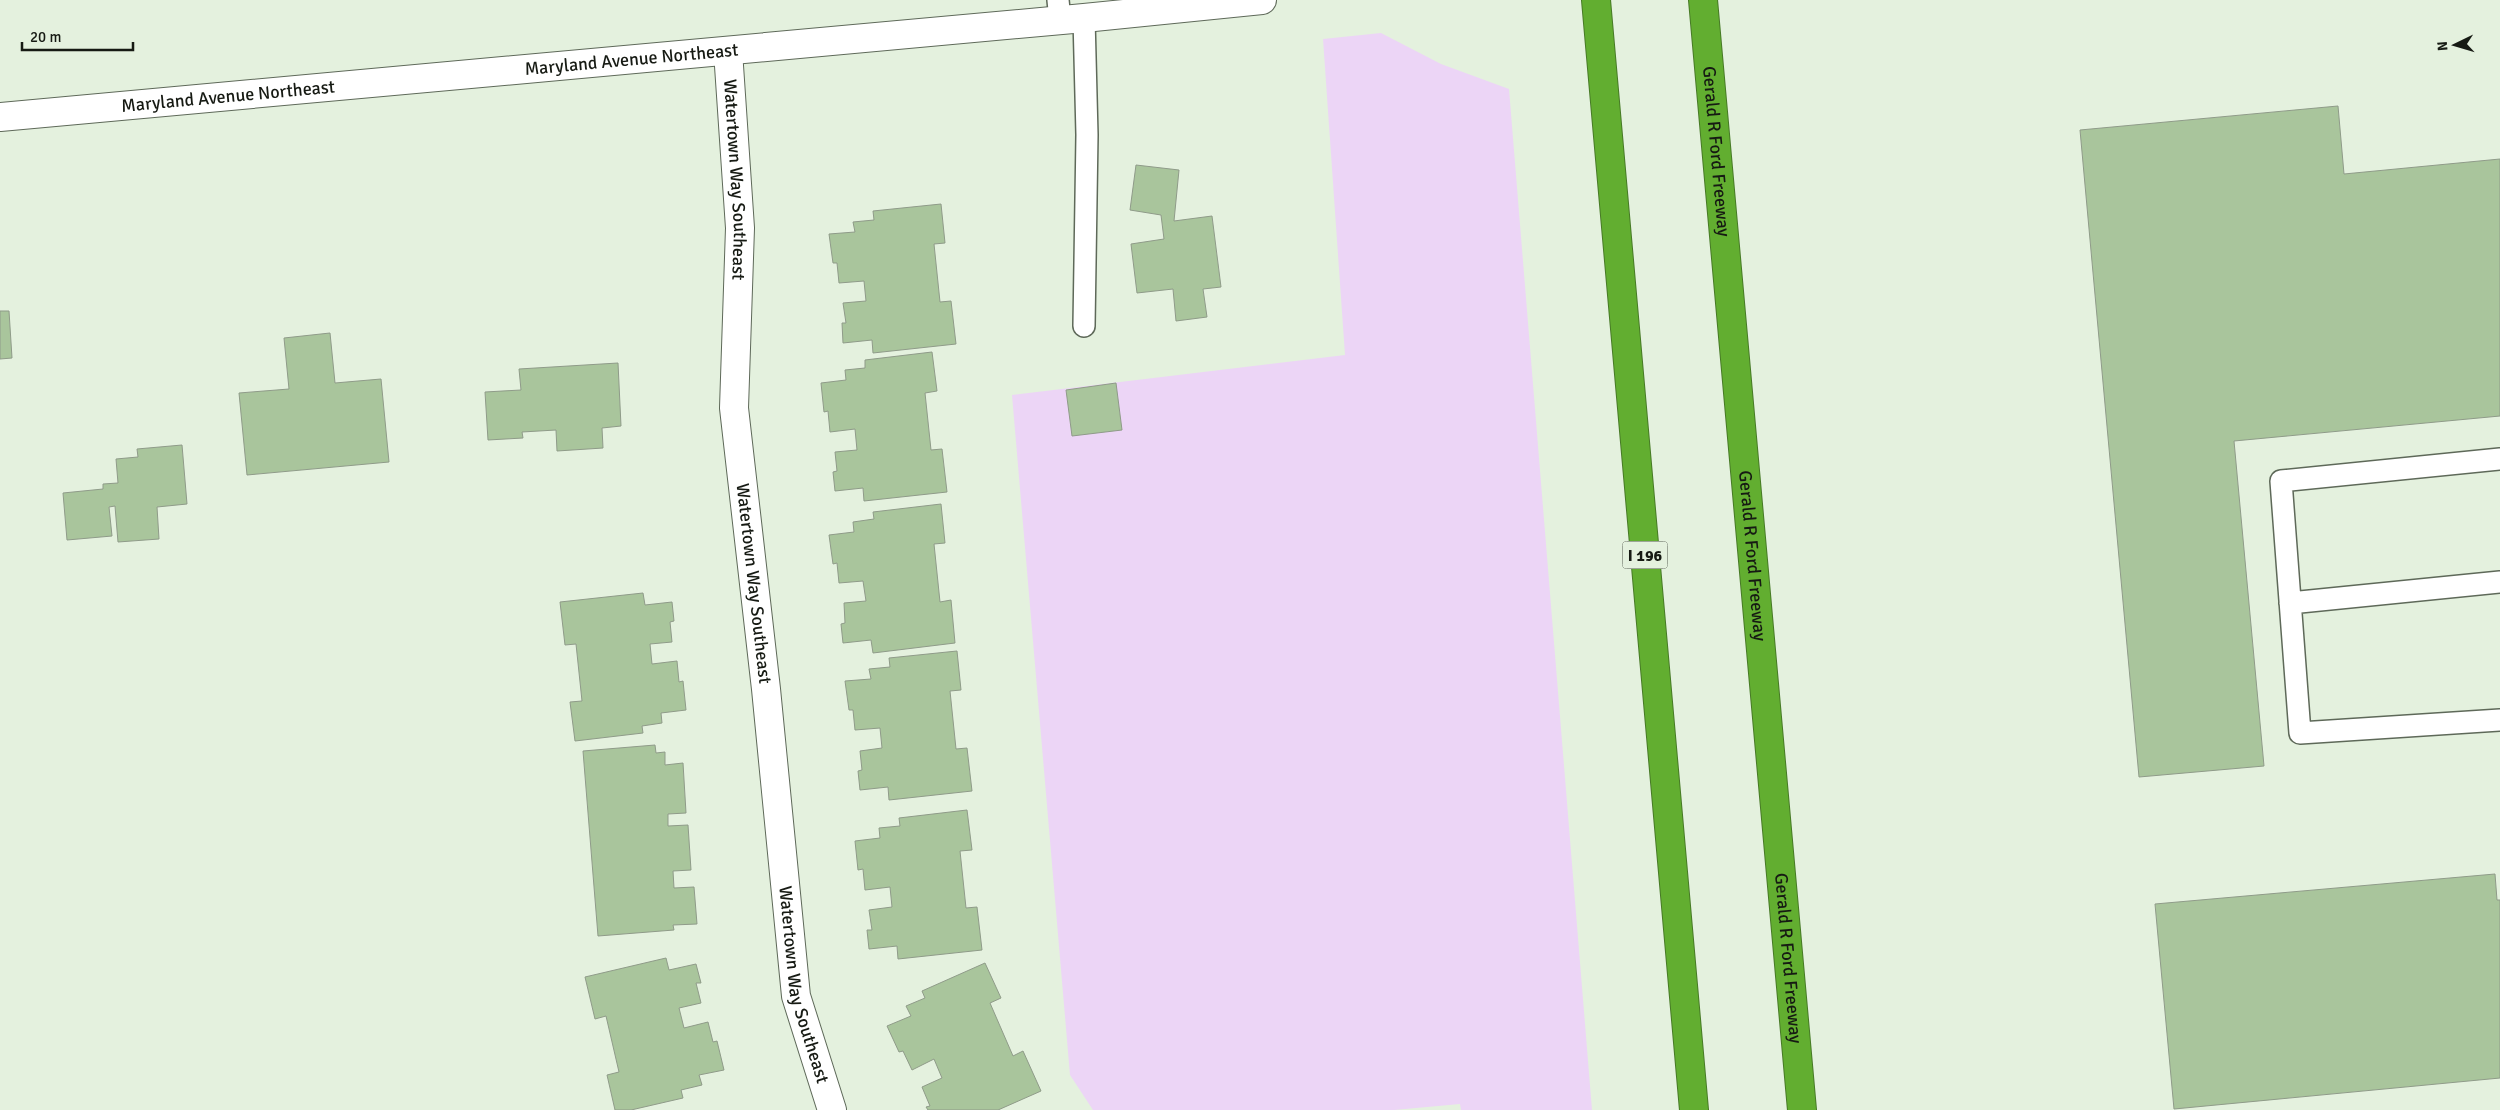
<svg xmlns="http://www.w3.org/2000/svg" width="2500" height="1110" viewBox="0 0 2500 1110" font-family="Signika,sans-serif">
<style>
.green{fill:#ecd5f6}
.building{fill:#a9c59c;stroke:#8f9b89}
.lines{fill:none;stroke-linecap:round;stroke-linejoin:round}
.service-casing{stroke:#5e6959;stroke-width:24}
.minor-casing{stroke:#5e6959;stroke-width:30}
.tertiary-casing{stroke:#5e6959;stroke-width:30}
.motorway-casing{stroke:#477a26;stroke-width:30}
.service{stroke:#fff;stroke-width:21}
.minor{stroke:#fff;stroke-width:28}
.tertiary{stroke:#fff;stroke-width:28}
.motorway{stroke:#62ae30;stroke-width:28}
.labels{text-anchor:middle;stroke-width:5;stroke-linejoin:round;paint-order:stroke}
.shield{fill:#e4f1de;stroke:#545a50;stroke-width:1}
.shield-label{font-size:16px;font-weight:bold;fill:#161a13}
.street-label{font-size:18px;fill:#161a13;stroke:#e4f1de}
</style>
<rect width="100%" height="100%" fill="#e4f1de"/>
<path class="green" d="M 1381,33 L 1441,64 L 1509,89 L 1592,1110 L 1461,1110 L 1460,1104 L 1394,1110 L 1093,1110 L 1070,1075 L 1012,395 L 1345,355 L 1323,39 Z"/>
<path class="building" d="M 2338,106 L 2344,174 L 2500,159 L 2500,416 L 2234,441 L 2264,766 L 2139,777 L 2080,130 Z
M 1136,165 L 1179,170 L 1174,221 L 1212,216 L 1221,287 L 1203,289 L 1207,317 L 1176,321 L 1173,289 L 1137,293 L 1131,244 L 1164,239 L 1161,215 L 1130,210 Z
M 941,204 L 945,243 L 934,244 L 940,302 L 951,301 L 956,344 L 873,353 L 872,340 L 843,343 L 842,323 L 846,323 L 843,303 L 866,301 L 864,281 L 839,283 L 837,263 L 833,263 L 829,234 L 855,232 L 853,222 L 874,220 L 873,211 Z
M 0,311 L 9,311 L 12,358 L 0,359 Z
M 330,333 L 335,383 L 381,379 L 389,462 L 247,475 L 239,393 L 289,389 L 284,338 Z
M 932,352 L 937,391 L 925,393 L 931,450 L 942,449 L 947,492 L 864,501 L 863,488 L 835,491 L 833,472 L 837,471 L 835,452 L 857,450 L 855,429 L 830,432 L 828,411 L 824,412 L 821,383 L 846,380 L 845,370 L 865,368 L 865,360 Z
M 618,363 L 621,426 L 602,428 L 603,448 L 557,451 L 556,430 L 522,432 L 523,438 L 488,440 L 485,392 L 521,390 L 519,369 Z
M 1116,383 L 1122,430 L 1072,436 L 1066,390 Z
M 182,445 L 187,504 L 157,507 L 159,539 L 118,542 L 115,506 L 109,507 L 112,536 L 67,540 L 63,493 L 103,489 L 103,484 L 118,483 L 116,459 L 138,457 L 137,449 Z
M 941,504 L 945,543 L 934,544 L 940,602 L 951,600 L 955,643 L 873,653 L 871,640 L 843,643 L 841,624 L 845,623 L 844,603 L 866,601 L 863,581 L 839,583 L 837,563 L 833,564 L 829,535 L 854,532 L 853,522 L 874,519 L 873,512 Z
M 643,593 L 645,605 L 672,602 L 674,621 L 670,622 L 672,642 L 650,644 L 652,664 L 677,661 L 679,682 L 683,681 L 686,710 L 661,713 L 662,723 L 642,726 L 643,733 L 575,741 L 570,702 L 582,701 L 576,644 L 565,645 L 560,602 Z
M 957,651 L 961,690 L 950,691 L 956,749 L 967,748 L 972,791 L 889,800 L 888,787 L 860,790 L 858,771 L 862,770 L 860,751 L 882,748 L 880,728 L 855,730 L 853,710 L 849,710 L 845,681 L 871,679 L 869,669 L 890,667 L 889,658 Z
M 655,745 L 656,753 L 665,752 L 665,765 L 683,763 L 686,813 L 668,814 L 668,826 L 688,825 L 691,870 L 673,871 L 674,888 L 694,887 L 697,924 L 673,925 L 674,930 L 598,936 L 583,751 Z
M 967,810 L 972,850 L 960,851 L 966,908 L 977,907 L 982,950 L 898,959 L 897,946 L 869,949 L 867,930 L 872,930 L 869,910 L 892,907 L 890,887 L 865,890 L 863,869 L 858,870 L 855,841 L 880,838 L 879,828 L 900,826 L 899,818 Z
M 2495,874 L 2497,900 L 2500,900 L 2500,1078 L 2174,1109 L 2155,904 Z
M 666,958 L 669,970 L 696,964 L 701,983 L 696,983 L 701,1003 L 679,1008 L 684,1028 L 708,1022 L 713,1042 L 717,1041 L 724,1070 L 699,1075 L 702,1085 L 681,1090 L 683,1098 L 631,1110 L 615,1110 L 607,1075 L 619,1072 L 606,1016 L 595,1019 L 585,977 Z
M 985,963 L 1001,998 L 990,1003 L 1013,1056 L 1023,1051 L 1041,1091 L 998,1110 L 928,1110 L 926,1107 L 930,1106 L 922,1087 L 942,1078 L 934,1059 L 912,1070 L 903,1051 L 899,1052 L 887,1026 L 911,1016 L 906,1006 L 925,998 L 922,991 Z"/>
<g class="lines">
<defs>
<path id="service" d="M 1058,0 L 1060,20
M 1084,18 L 1087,135 L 1084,326
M 2500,459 L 2281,481 L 2300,733 L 2500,720
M 2290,603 L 2500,582"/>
<g id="minor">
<path id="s1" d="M 728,51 L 740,228 L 734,408 L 766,689 L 796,996 L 832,1110"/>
</g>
<g id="tertiary">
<path id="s2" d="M 0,117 L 1084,18 L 1262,0"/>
</g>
<g id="motorway">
<path d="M 1596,0 L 1694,1110"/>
<path id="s3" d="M 1703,0 L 1802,1110"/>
</g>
</defs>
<use href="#service" class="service-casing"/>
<use href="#minor" class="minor-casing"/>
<use href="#tertiary" class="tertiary-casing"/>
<use href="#motorway" class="motorway-casing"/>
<use href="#service" class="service"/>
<use href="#minor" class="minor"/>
<use href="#tertiary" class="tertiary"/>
<use href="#motorway" class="motorway"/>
</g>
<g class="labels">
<rect class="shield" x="1622.5" y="541.5" width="45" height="27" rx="4"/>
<g class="shield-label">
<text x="1645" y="561">I 196</text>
</g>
<g class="street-label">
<text dy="6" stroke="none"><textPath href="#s2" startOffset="634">Maryland Avenue Northeast</textPath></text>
<text dy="6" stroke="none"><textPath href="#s2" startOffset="229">Maryland Avenue Northeast</textPath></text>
<text dy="6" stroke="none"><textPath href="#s3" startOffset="152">Gerald R Ford Freeway</textPath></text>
<text dy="6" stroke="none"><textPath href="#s1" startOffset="129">Watertown Way Southeast</textPath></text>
<text dy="6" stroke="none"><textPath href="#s3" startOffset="558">Gerald R Ford Freeway</textPath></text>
<text dy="6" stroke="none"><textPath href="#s1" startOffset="534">Watertown Way Southeast</textPath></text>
<text dy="6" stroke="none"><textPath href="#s3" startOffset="962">Gerald R Ford Freeway</textPath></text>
<text dy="6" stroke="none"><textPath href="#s1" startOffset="939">Watertown Way Southeast</textPath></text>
</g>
</g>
<g transform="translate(2455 45) rotate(265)" stroke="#e4f1de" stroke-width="4" paint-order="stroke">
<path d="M0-4L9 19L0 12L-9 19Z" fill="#161a13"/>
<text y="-8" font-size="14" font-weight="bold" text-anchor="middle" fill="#161a13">N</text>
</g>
<path d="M22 42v8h111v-8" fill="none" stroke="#161a13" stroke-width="2.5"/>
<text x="30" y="42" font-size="15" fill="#161a13" stroke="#e4f1de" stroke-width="4" paint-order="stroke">20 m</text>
</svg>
